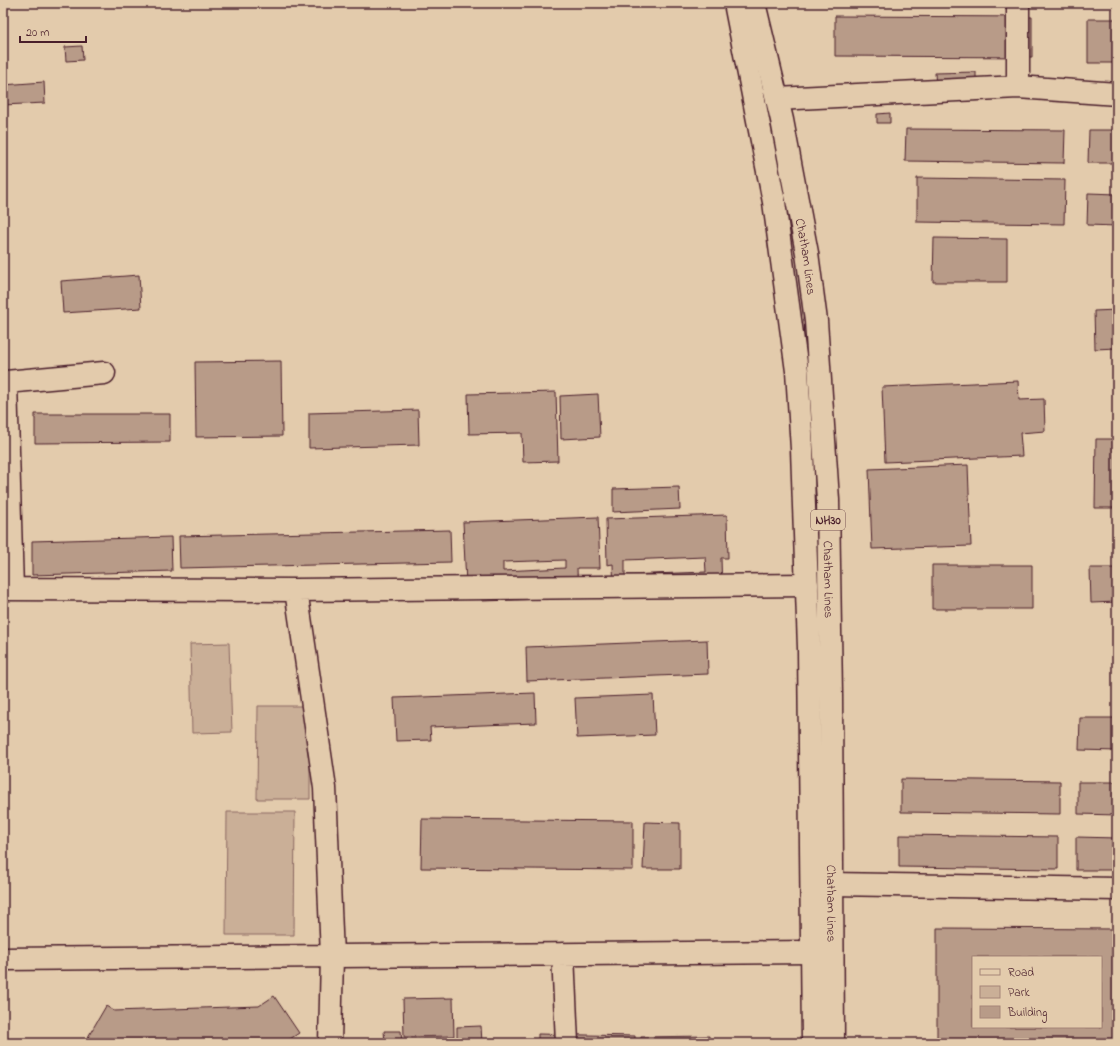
<svg xmlns="http://www.w3.org/2000/svg" width="1120" height="1046" viewBox="0 0 1120 1046" font-family="'Indie Flower',sans-serif">
<style>
.green{fill:#caaf97;stroke:#8a6761}
.building{fill:#b89b88;stroke:#4a1f2b;fill-rule:evenodd}
.lines{fill:none;stroke-linecap:round;stroke-linejoin:round}
.minor-casing{stroke:#4a1f2b;stroke-width:25}
.highway-casing{stroke:#4a1f2b;stroke-width:25}
.minor{stroke:#e3cbac;stroke-width:22}
.highway{stroke:#e3cbac;stroke-width:22}
.labels{text-anchor:middle;stroke-width:3;stroke-linejoin:round;paint-order:stroke}
.shield{fill:#e3cbac;stroke:#785352;stroke-width:1}
.shield-label{font-size:12px;font-weight:bold;fill:#4a1f2b}
.street-label{font-size:13px;fill:#4a1f2b;stroke:#e3cbac}
</style>
<rect width="100%" height="100%" fill="#e3cbac"/>
<filter id="ink" filterUnits="userSpaceOnUse"><feTurbulence type="fractalNoise" baseFrequency=".025" numOctaves="2"/><feDisplacementMap in="SourceGraphic" scale="8" xChannelSelector="R" yChannelSelector="G"/><feConvolveMatrix kernelMatrix="1 2 1 2 8 2 1 2 1" color-interpolation-filters="sRGB"/></filter>
<g filter="url(#ink)">
<path class="green" d="M 229,643 L 232,732 L 192,733 L 190,644 Z
M 258,706 L 310,706 L 310,799 L 257,799 Z
M 227,812 L 295,812 L 294,935 L 226,935 Z"/>
<path class="building" d="M 835,16 L 1032,17 L 1032,57 L 835,56 Z
M 1088,19 L 1117,19 L 1117,63 L 1088,63 Z
M 82,46 L 83,60 L 66,61 L 65,47 Z
M 976,72 L 976,87 L 936,88 L 935,73 Z
M 44,82 L 45,103 L 3,105 L 3,85 Z
M 890,113 L 890,123 L 877,123 L 877,114 Z
M 906,129 L 1065,130 L 1064,163 L 905,161 Z
M 1089,130 L 1117,130 L 1117,163 L 1088,163 Z
M 917,178 L 1065,180 L 1064,224 L 917,222 Z
M 1088,193 L 1117,194 L 1117,226 L 1087,225 Z
M 934,238 L 1007,239 L 1007,282 L 933,282 Z
M 139,275 L 141,308 L 63,313 L 61,281 Z
M 1117,310 L 1117,348 L 1095,349 L 1094,311 Z
M 281,361 L 282,436 L 196,437 L 195,362 Z
M 1018,381 L 1019,400 L 1044,399 L 1045,431 L 1020,433 L 1022,456 L 885,462 L 882,387 Z
M 556,392 L 558,461 L 523,462 L 522,433 L 469,434 L 468,394 Z
M 598,394 L 600,437 L 561,439 L 560,396 Z
M 418,410 L 419,445 L 309,448 L 309,413 Z
M 35,414 L 170,414 L 170,442 L 35,443 Z
M 1096,439 L 1117,439 L 1117,508 L 1095,508 Z
M 968,465 L 971,546 L 872,549 L 869,469 Z
M 679,487 L 680,509 L 613,512 L 613,489 Z
M 727,515 L 728,558 L 721,558 L 722,593 L 614,596 L 613,564 L 607,565 L 606,519 ZM 705,557 L 706,572 L 625,575 L 625,560 Z
M 598,517 L 600,568 L 577,568 L 578,598 L 482,601 L 481,583 L 466,584 L 463,522 ZM 565,560 L 565,568 L 503,571 L 503,562 Z
M 450,530 L 451,562 L 180,568 L 179,536 Z
M 171,537 L 172,571 L 32,575 L 32,541 Z
M 932,565 L 1032,565 L 1032,609 L 932,609 Z
M 1090,568 L 1117,568 L 1117,602 L 1091,603 Z
M 707,640 L 708,674 L 527,681 L 526,647 Z
M 535,693 L 536,723 L 430,727 L 431,740 L 396,741 L 394,698 Z
M 653,695 L 655,735 L 577,738 L 575,698 Z
M 1080,718 L 1117,718 L 1117,751 L 1079,750 Z
M 901,779 L 1060,781 L 1060,814 L 901,812 Z
M 1078,782 L 1117,782 L 1117,815 L 1078,814 Z
M 422,819 L 633,821 L 633,870 L 421,868 Z
M 645,822 L 680,823 L 680,869 L 643,869 Z
M 899,835 L 1058,837 L 1058,869 L 899,867 Z
M 1076,837 L 1117,838 L 1117,870 L 1076,870 Z
M 937,928 L 1117,929 L 1117,1043 L 937,1043 ZM 973,957 L 1101,957 L 1101,1027 L 973,1027 Z
M 274,996 L 299,1033 L 284,1043 L 98,1043 L 88,1037 L 106,1006 L 114,1011 L 259,1006 Z
M 453,998 L 454,1036 L 404,1037 L 403,999 Z
M 481,1026 L 482,1043 L 457,1043 L 457,1027 Z
M 384,1031 L 401,1031 L 402,1043 L 385,1043 Z
M 538,1034 L 635,1036 L 635,1043 L 538,1043 Z
M 709,1036 L 709,1043 L 641,1043 L 641,1037 Z"/>
<g class="lines">
<defs>
<path id="minor" d="M 1018,3 L 1018,87
M 777,99 L 1018,87 L 1117,94
M 3,589 L 296,590 L 807,585
M 12,589 L 6,382 L 104,373
M 296,590 L 325,788 L 332,956 L 330,1043
M 832,884 L 1117,889
M 563,954 L 567,1043
M 3,959 L 812,952"/>
<g id="highway">
<path d="M 735,3 L 774,202 L 797,371 L 802,449 L 809,648 L 813,1043"/>
<path id="s1" d="M 754,3 L 782,120 L 807,253 L 816,321 L 828,500 L 831,695 L 833,1043"/>
</g>
</defs>
<use href="#minor" class="minor-casing"/>
<use href="#highway" class="highway-casing"/>
<use href="#minor" class="minor"/>
<use href="#highway" class="highway"/>
</g>
</g>
<g class="labels">
<rect class="shield" x="811" y="510" width="34" height="20" rx="3"/>
<g class="shield-label">
<text x="828" y="524">NH30</text>
</g>
<g class="street-label">
<text dy="5" stroke="none"><textPath href="#s1" startOffset="259">Chatham Lines</textPath></text>
<text dy="5" stroke="none"><textPath href="#s1" startOffset="583">Chatham Lines</textPath></text>
<text dy="5" stroke="none"><textPath href="#s1" startOffset="907">Chatham Lines</textPath></text>
</g>
</g>
<rect width="1120" height="1046" fill="none" stroke="#e3cbac" stroke-width="16"/>
<rect x="8" y="8" width="1104" height="1030" fill="none" stroke="#4a1f2b" stroke-width="1.5" filter="url(#ink)"/>
<rect x="972" y="956" width="130" height="72" fill="#e3cbac" stroke="#a68678"/>
<rect x="980" y="969" width="20" height="6" fill="#e3cbac" stroke="#a68678"/>
<text x="1008" y="976" font-size="12" fill="#4a1f2b">Road</text>
<rect x="980" y="986" width="20" height="12" fill="#caaf97" stroke="#a68678"/>
<text x="1008" y="996" font-size="12" fill="#4a1f2b">Park</text>
<rect x="980" y="1006" width="20" height="12" fill="#b89b88" stroke="#a68678"/>
<text x="1008" y="1016" font-size="12" fill="#4a1f2b">Building</text>
<path d="M20 36v6h66v-6" fill="none" stroke="#4a1f2b" stroke-width="2"/>
<text x="26" y="36" font-size="12" fill="#4a1f2b" stroke="#e3cbac" stroke-width="3" paint-order="stroke">20 m</text>
</svg>
